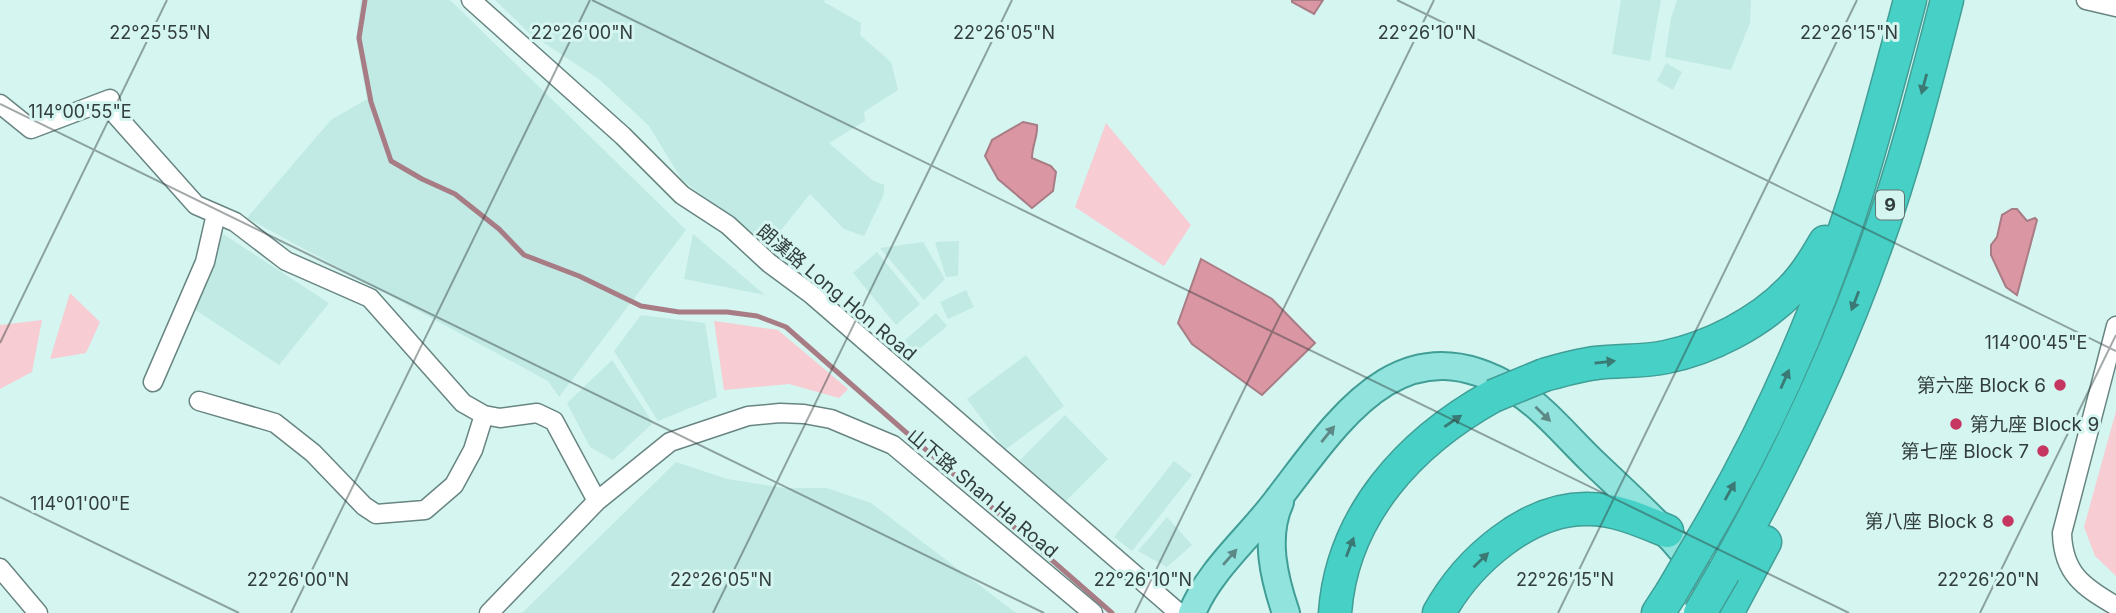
<svg xmlns="http://www.w3.org/2000/svg" width="2116" height="613" viewBox="0 0 2116 613" font-family="Inter,'Noto Sans TC',sans-serif">
<style>
.built{fill:#c1eae5}
.green{fill:#f7ccd2}
.water{fill:#db96a3;stroke:#a87c84;stroke-width:2}
.lines{fill:none;stroke-linecap:round;stroke-linejoin:round}
.stream{stroke:#a87c84;stroke-width:5}
.minor-casing{stroke:#688582;stroke-width:21}
.primary-casing{stroke:#409e96;stroke-width:30}
.motorway-casing{stroke:#409e96;stroke-width:35}
.minor{stroke:#fff;stroke-width:18}
.primary{stroke:#91e3dd;stroke-width:26}
.motorway{stroke:#47d1c6;stroke-width:32}
.motorway-bridge-casing{stroke:#409e96;stroke-width:35;stroke-linecap:butt}
.motorway-bridge{stroke:#47d1c6;stroke-width:32}
.oneway{fill:#3a7974}
.oneway2{fill:#5d8885}
.ticks{fill:none;stroke:#323e3d;stroke-width:2;stroke-opacity:0.45}
.poi-dot{fill:#c53761;stroke:#d5f5f1;stroke-width:2.5}
.labels{text-anchor:middle;stroke-width:6;stroke-linejoin:round;paint-order:stroke}
.shield{fill:#d5f5f1;stroke:#637573;stroke-width:2}
.shield-label{font-size:18px;font-weight:bold;fill:#323e3d}
.street-label{font-size:19px;fill:#323e3d;stroke:#d5f5f1}
.poi-label{font-size:19px;fill:#323e3d;stroke:#d5f5f1;text-anchor:end}
.ticks-label{font-size:18px;text-anchor:middle;fill:#323e3d;stroke:#d5f5f1;stroke-width:6;stroke-linejoin:round;paint-order:stroke}
</style>
<rect width="100%" height="100%" fill="#d5f5f1"/>
<path class="built" d="M 361,0 L 450,0 L 686,230 L 559,397 L 548,381 L 247,218 L 331,120 L 367,99 L 356,38 Z
M 495,0 L 825,0 L 824,2 L 861,23 L 860,35 L 891,62 L 898,90 L 864,112 L 865,121 L 829,143 L 872,180 L 884,185 L 884,194 L 864,236 L 844,229 L 810,194 L 769,245 L 682,180 L 649,126 L 600,80 L 529,33 Z
M 1621,0 L 1661,0 L 1650,61 L 1612,54 Z
M 1677,0 L 1751,0 L 1750,23 L 1731,70 L 1665,57 L 1671,18 Z
M 1666,63 L 1682,72 L 1673,90 L 1657,81 Z
M 223,234 L 329,303 L 279,365 L 194,309 Z
M 693,234 L 765,295 L 684,279 Z
M 959,241 L 958,276 L 946,277 L 935,242 Z
M 923,242 L 945,279 L 924,300 L 880,248 Z
M 877,252 L 920,304 L 896,325 L 853,273 Z
M 966,290 L 974,307 L 948,319 L 940,302 Z
M 936,313 L 947,326 L 913,354 L 903,342 Z
M 641,315 L 705,323 L 717,397 L 658,421 L 614,351 Z
M 1026,355 L 1064,406 L 1005,450 L 967,399 Z
M 612,360 L 653,423 L 613,460 L 590,447 L 567,403 Z
M 1065,415 L 1108,459 L 1064,503 L 1020,460 Z
M 1174,461 L 1192,475 L 1132,551 L 1114,537 Z
M 676,462 L 727,479 L 785,488 L 827,488 L 871,503 L 1016,613 L 522,613 Z
M 1167,517 L 1192,545 L 1167,567 L 1138,551 Z"/>
<path class="green" d="M 1106,123 L 1191,225 L 1164,266 L 1075,207 Z
M 70,293 L 100,322 L 86,353 L 50,359 Z
M 42,320 L 32,372 L 0,389 L 0,325 Z
M 714,321 L 778,330 L 848,389 L 839,398 L 789,384 L 724,390 Z
M 2116,411 L 2116,576 L 2095,556 L 2084,527 Z"/>
<path class="water" d="M 1292,0 L 1323,0 L 1314,14 L 1292,2 Z
M 1023,122 L 1037,125 C 1038,136 1032,146 1032,158 L 1051,166 L 1056,172 L 1053,191 L 1032,208 L 998,179 L 985,156 L 992,140 Z
M 2012,209 L 2017,209 L 2027,221 L 2035,218 L 2037,220 L 2017,295 L 2006,287 L 1991,255 L 1991,245 L 1997,237 L 2002,215 Z
M 1201,259 L 1272,299 L 1315,343 L 1262,395 L 1192,344 L 1178,323 Z"/>
<g class="lines">
<path class="stream" d="M 365,0 L 359,38 L 371,102 L 391,161 L 422,179 L 455,194 L 499,229 L 524,255 L 579,276 L 641,306 L 679,312 L 727,312 L 757,316 L 786,327 L 1112,613"/>
<defs>
<path id="minor" d="M 471,0 L 623,136 L 682,195 L 728,225 L 769,263 L 811,294 L 1179,613
M 2086,0 L 2116,7
M 0,104 L 31,129 L 110,99 L 114,113 L 196,205 L 235,222 L 286,261 L 370,298 L 463,403 L 484,415 L 500,418 L 537,413 L 554,421 L 597,501
M 2116,326 L 2062,533 C 2063,573 2083,587 2116,606
M 153,382 L 205,262 L 216,214
M 199,401 L 275,423 L 313,453 L 364,506 L 376,514 L 425,510 L 454,485 L 473,450 L 484,415
M 0,568 L 38,613
M 489,613 L 597,501 L 670,442 L 748,416 L 780,413 L 804,414 L 831,419 L 893,445 L 1093,613"/>
<path id="primary" d="M 1280,502 C 1264,537 1274,578 1286,613
M 1192,613 C 1209,570 1251,536 1278,499 C 1339,420 1401,319 1515,390 C 1544,408 1568,438 1593,462 C 1640,507 1691,550 1722,608"/>
<path id="motorway" d="M 1544,375 C 1562,370 1579,365 1596,363 C 1619,360 1643,362 1666,357 C 1710,348 1759,323 1791,290 C 1805,276 1815,259 1825,242
M 1702,540 C 1766,432 1818,315 1856,195 C 1876,130 1893,65 1910,0
M 1724,572 C 1784,466 1835,360 1876,245 C 1905,165 1926,82 1947,0
M 1335,613 C 1342,515 1410,442 1493,396
M 1439,613 C 1467,562 1528,507 1589,509 C 1616,509 1642,521 1667,531
M 1658,613 L 1671,593
M 1727,613 L 1765,542"/>
</defs>
<use href="#minor" class="minor-casing"/>
<use href="#primary" class="primary-casing"/>
<use href="#motorway" class="motorway-casing"/>
<use href="#minor" class="minor"/>
<use href="#primary" class="primary"/>
<use href="#motorway" class="motorway"/>
<defs>
<path id="motorway-bridge" d="M 1493,396 L 1544,375
M 1671,593 L 1702,540
M 1700,613 L 1724,572"/>
</defs>
<use href="#motorway-bridge" class="motorway-bridge-casing"/>
<use href="#motorway-bridge" class="motorway-bridge"/>
</g>
<defs><path id="oneway-solid" d="M-6-.8H1V-3.2L6.5 0L1 3.2V.8H-6Z" transform="scale(1.75)"/></defs>
<g class="oneway">
<use href="#oneway-solid" transform="translate(1924 84) rotate(105)"/>
<use href="#oneway-solid" transform="translate(1855 301) rotate(111)"/>
<use href="#oneway-solid" transform="translate(1605 362) rotate(-6)"/>
<use href="#oneway-solid" transform="translate(1785 379) rotate(-66)"/>
<use href="#oneway-solid" transform="translate(1453 421) rotate(-34)"/>
<use href="#oneway-solid" transform="translate(1730 491) rotate(-61)"/>
<use href="#oneway-solid" transform="translate(1350 547) rotate(-69)"/>
<use href="#oneway-solid" transform="translate(1481 560) rotate(-44)"/>
</g>
<g class="oneway2">
<use href="#oneway-solid" transform="translate(1543 414) rotate(44)"/>
<use href="#oneway-solid" transform="translate(1328 434) rotate(-51)"/>
<use href="#oneway-solid" transform="translate(1230 557) rotate(-49)"/>
</g>
<path class="ticks" d="M 592,0 L 1849,613M 1397,0 L 2116,351M 0,104 L 1044,613M 0,343 L 167,0M 0,497 L 239,613M 291,613 L 590,0M 713,613 L 1012,0M 1135,613 L 1434,0M 1558,613 L 1857,0M 1980,613 L 2116,335"/>
<g class="poi-dot">
<circle cx="2060" cy="385" r="7"/>
<circle cx="1956" cy="424" r="7"/>
<circle cx="2043" cy="451" r="7"/>
<circle cx="2008" cy="521" r="7"/>
</g>
<g class="labels">
<rect class="shield" x="1876" y="190.5" width="28" height="29" rx="5"/>
<g class="shield-label">
<text x="1890" y="211">9</text>
</g>
<g class="street-label">
<text transform="translate(837 292) rotate(40)" y="7">朗漢路 Long Hon Road</text>
<text transform="translate(983 493) rotate(40)" y="7">山下路 Shan Ha Road</text>
</g>
<g class="poi-label">
<text x="2046" y="392">第六座 Block 6</text>
<text x="1970" y="431" text-anchor="start">第九座 Block 9</text>
<text x="2029" y="458">第七座 Block 7</text>
<text x="1994" y="528">第八座 Block 8</text>
</g>
</g>
<g class="ticks-label">
<text x="582" y="39">22°26'00"N</text>
<text x="1004" y="39">22°26'05"N</text>
<text x="1427" y="39">22°26'10"N</text>
<text x="1849" y="39">22°26'15"N</text>
<text x="160" y="39">22°25'55"N</text>
<text x="80" y="118">114°00'55"E</text>
<text x="2036" y="349">114°00'45"E</text>
<text x="80" y="510">114°01'00"E</text>
<text x="298" y="586">22°26'00"N</text>
<text x="721" y="586">22°26'05"N</text>
<text x="1143" y="586">22°26'10"N</text>
<text x="1565" y="586">22°26'15"N</text>
<text x="1988" y="586">22°26'20"N</text>
</g>
</svg>
